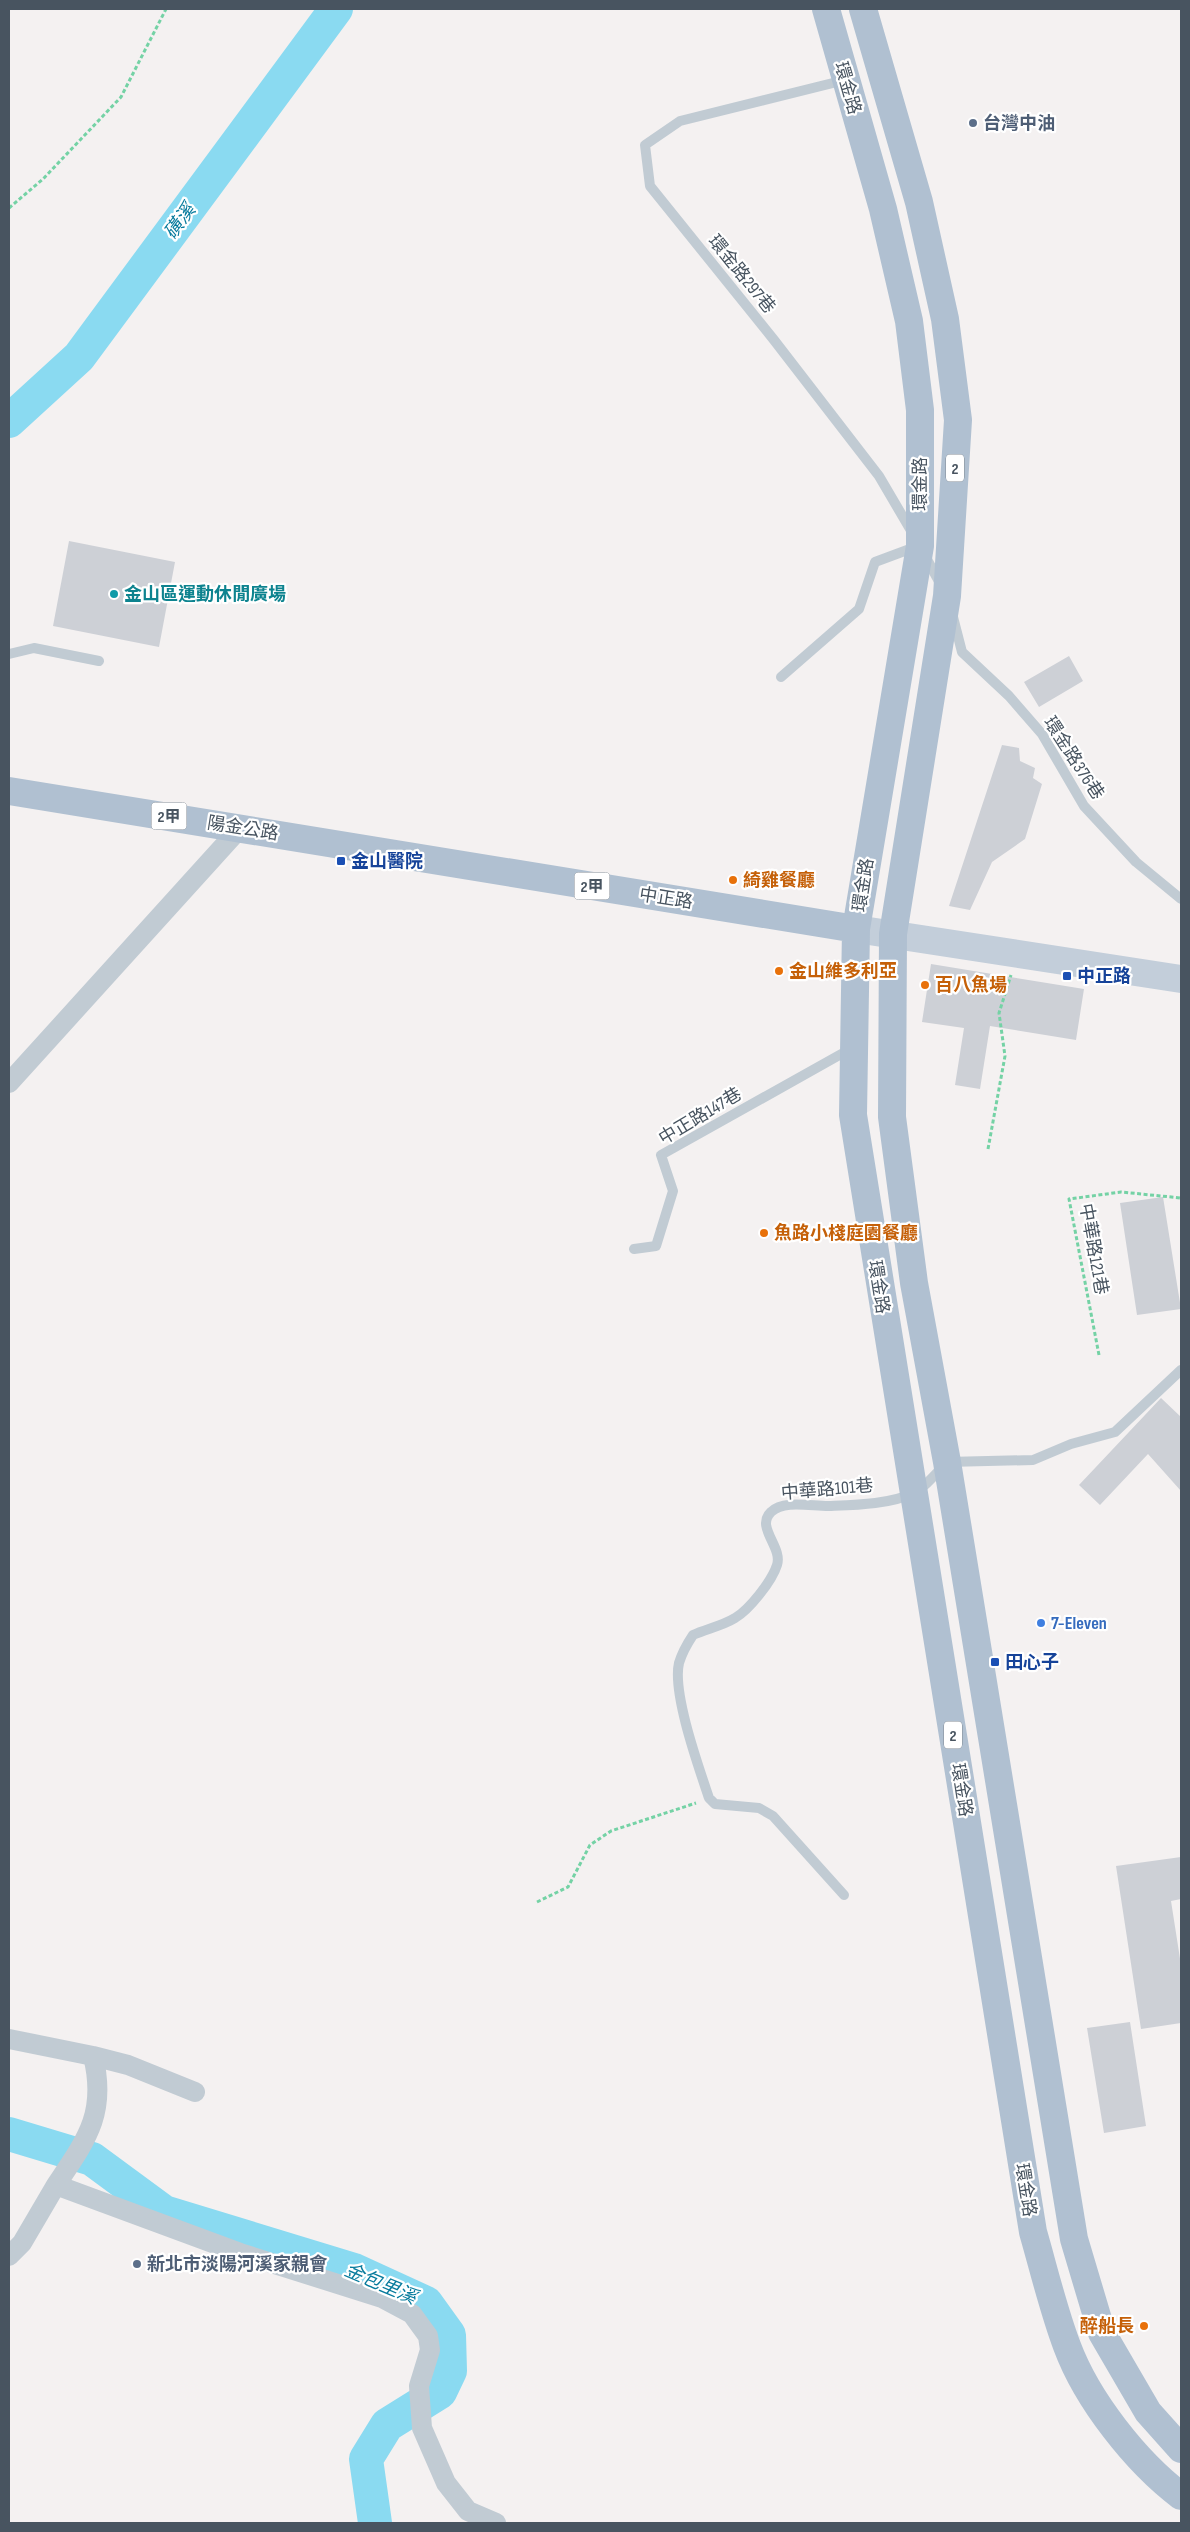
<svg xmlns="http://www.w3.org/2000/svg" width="1190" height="2532" viewBox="0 0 1190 2532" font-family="'Sofia Sans Condensed','Noto Sans TC',sans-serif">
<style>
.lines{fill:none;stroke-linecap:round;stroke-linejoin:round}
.river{stroke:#8adaf1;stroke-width:34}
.building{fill:#cdd0d6}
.path{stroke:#74d2a5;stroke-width:3;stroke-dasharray:4 2.5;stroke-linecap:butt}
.lane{stroke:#c1cbd3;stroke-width:10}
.street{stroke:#c1cbd3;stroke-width:20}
.secondary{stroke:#c3ceda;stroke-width:28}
.primary{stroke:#b0c0d1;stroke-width:28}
.service-dot{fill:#5c6f8a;stroke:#fff;stroke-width:2}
.culture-dot{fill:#0f9aa8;stroke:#fff;stroke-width:2}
.transit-dot{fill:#1a4fb4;stroke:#fff;stroke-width:2}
.food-dot{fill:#e8710a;stroke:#fff;stroke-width:2}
.shop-dot{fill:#3f7fe0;stroke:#fff;stroke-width:2}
.labels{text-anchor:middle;stroke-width:4.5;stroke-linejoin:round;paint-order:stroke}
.shield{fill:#fff;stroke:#7f8790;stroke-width:1}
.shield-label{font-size:16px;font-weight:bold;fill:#485460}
.street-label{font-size:18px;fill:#485460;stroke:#fff}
.service-label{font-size:18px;font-weight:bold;fill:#4e5e75;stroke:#fff;text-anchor:start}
.culture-label{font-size:18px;font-weight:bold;fill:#0d838f;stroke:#fff;text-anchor:start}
.transit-label{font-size:18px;font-weight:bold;fill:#164399;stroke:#fff;text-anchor:start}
.food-label{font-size:18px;font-weight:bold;fill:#c56008;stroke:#fff;text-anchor:start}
.shop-label{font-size:18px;font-weight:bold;fill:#366cbe;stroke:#fff;text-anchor:start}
.water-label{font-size:19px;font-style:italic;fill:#077b9d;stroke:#fff}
</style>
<rect width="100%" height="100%" fill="#f4f1f1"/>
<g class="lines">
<path class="river" d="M 9,421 L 79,357 L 336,9
M 9,2134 L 92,2159 L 164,2212 L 354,2270 L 426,2303 L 449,2335 L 450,2371 L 440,2392 L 387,2425 L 366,2459 L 375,2523"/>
</g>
<path class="building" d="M 69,541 L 175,562 L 159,647 L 53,626 Z
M 1069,656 L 1083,681 L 1039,707 L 1024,682 Z
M 1002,745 L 1019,748 L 1020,761 L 1035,768 L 1033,778 L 1042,784 L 1025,839 L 992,862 L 970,910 L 949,906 Z
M 931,964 L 1084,989 L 1076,1040 L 990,1026 L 980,1089 L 955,1085 L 964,1028 L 922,1022 Z
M 1163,1197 L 1181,1309 L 1137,1315 L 1120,1203 Z
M 1161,1398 L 1181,1417 L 1181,1491 L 1148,1454 L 1100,1505 L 1079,1485 Z
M 1181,1857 L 1181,1899 L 1171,1901 L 1181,1965 L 1181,2023 L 1141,2029 L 1116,1866 Z
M 1130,2022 L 1146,2126 L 1104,2133 L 1087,2028 Z"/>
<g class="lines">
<path class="path" d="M 9,208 L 43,179 L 121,97 L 166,9
M 988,1149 L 1005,1056 L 999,1013 L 1011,975
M 1099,1355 L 1069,1199 L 1121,1192 L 1181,1198
M 537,1902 L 568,1887 L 590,1845 L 611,1831 L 696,1803"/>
<path class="lane" d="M 845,80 L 680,121 L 645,145 L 650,186 L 774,340 L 879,476 L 913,534
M 924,554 L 941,585
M 953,617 L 962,652 L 1009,696 L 1042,734 L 1084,806 L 1136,862 L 1181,899
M 9,654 L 34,648 L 99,661
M 781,677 L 859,609 L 875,562 L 918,546
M 634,1249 L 656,1246 L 673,1191 L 661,1155 L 852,1048
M 844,1895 L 773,1816 L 759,1808 L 715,1804 L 709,1798 C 699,1768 672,1693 679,1663 C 682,1653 687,1644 693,1635 C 706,1629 722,1626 735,1618 C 749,1610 772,1581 777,1565 C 783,1547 755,1527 771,1512 C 784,1499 814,1507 831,1506 C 855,1505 892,1504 913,1493 C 926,1487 937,1472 947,1462 L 1033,1460 L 1071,1444 L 1115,1432 L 1181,1370"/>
<path class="street" d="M 9,1083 L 240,828
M 9,2039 L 93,2056 C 107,2113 87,2139 56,2185 L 240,2253 L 382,2298 L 412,2314 L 428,2336 L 430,2350 L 419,2386 L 422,2428 L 446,2483 L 468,2511 L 496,2523
M 93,2056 L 128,2065 L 195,2092
M 9,2256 L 22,2243 L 56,2185"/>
<path class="secondary" d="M 856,929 L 1181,979"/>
<path class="primary" d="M 826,9 L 883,209 L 909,321 L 920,410 L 920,546 L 856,929 L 853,1115 L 1033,2232 C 1044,2270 1053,2309 1067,2346 C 1087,2400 1136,2462 1181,2496
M 863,9 L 919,202 L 945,319 L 958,420 L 947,596 L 893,934 L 892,1117 L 914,1283 L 947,1462 L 1074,2239 L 1102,2333 L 1148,2412 L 1181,2449
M 9,791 L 856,929"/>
</g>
<g class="service-dot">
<circle cx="973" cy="123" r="5"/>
<circle cx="137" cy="2264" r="5"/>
</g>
<circle class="culture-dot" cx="114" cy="594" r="5"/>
<g class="transit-dot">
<rect x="336" y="856" width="10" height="10" rx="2.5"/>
<rect x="1062" y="971" width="10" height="10" rx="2.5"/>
<rect x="990" y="1657" width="10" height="10" rx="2.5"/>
</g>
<g class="food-dot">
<circle cx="733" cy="880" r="5"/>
<circle cx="779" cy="971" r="5"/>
<circle cx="925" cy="985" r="5"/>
<circle cx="764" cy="1233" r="5"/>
<circle cx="1144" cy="2326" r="5"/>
</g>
<circle class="shop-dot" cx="1041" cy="1623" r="5"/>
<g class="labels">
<g class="shield">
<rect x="946" y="454.5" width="18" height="27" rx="4"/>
<rect x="151.5" y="802.5" width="35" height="27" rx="4"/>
<rect x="574.5" y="872.5" width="35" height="27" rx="4"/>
<rect x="944" y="1721.5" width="18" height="27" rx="4"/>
</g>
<g class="shield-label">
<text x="955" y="474">2</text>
<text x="169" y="822">2甲</text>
<text x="592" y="892">2甲</text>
<text x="953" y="1741">2</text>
</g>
<g class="street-label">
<text transform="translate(848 88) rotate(74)" y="6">環金路</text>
<text transform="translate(742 274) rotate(51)" y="6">環金路297巷</text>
<text transform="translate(920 484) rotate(-90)" y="6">環金路</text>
<text transform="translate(1074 758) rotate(57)" y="6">環金路376巷</text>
<text transform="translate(243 828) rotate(9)" y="6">陽金公路</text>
<text transform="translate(863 885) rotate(-81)" y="6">環金路</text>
<text transform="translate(666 898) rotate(9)" y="6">中正路</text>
<text transform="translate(700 1116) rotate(-31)" y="6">中正路147巷</text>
<text transform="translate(1094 1249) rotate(80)" y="6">中華路121巷</text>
<text transform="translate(879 1287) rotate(81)" y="6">環金路</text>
<text transform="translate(827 1489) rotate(-5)" y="6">中華路101巷</text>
<text transform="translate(962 1790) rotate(81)" y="6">環金路</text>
<text transform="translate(1026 2190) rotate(81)" y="6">環金路</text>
</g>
<g class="service-label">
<text x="983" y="129">台灣中油</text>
<text x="147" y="2270">新北市淡陽河溪家親會</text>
</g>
<g class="culture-label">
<text x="124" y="600">金山區運動休閒廣場</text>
</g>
<g class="transit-label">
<text x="351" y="867">金山醫院</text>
<text x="1077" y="982">中正路</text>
<text x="1005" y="1668">田心子</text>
</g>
<g class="food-label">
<text x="743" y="886">綺雞餐廳</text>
<text x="789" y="977">金山維多利亞</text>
<text x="935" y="991">百八魚場</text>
<text x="774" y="1239">魚路小棧庭園餐廳</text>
<text x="1134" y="2332" text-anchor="end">醉船長</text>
</g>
<g class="shop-label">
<text x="1051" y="1629">7-Eleven</text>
</g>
<g class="water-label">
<text transform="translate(179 221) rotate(-54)" y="7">磺溪</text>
<text transform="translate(381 2283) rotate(23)" y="7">金包里溪</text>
</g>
</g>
<rect width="1190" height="2532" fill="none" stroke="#485460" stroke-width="20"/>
</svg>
